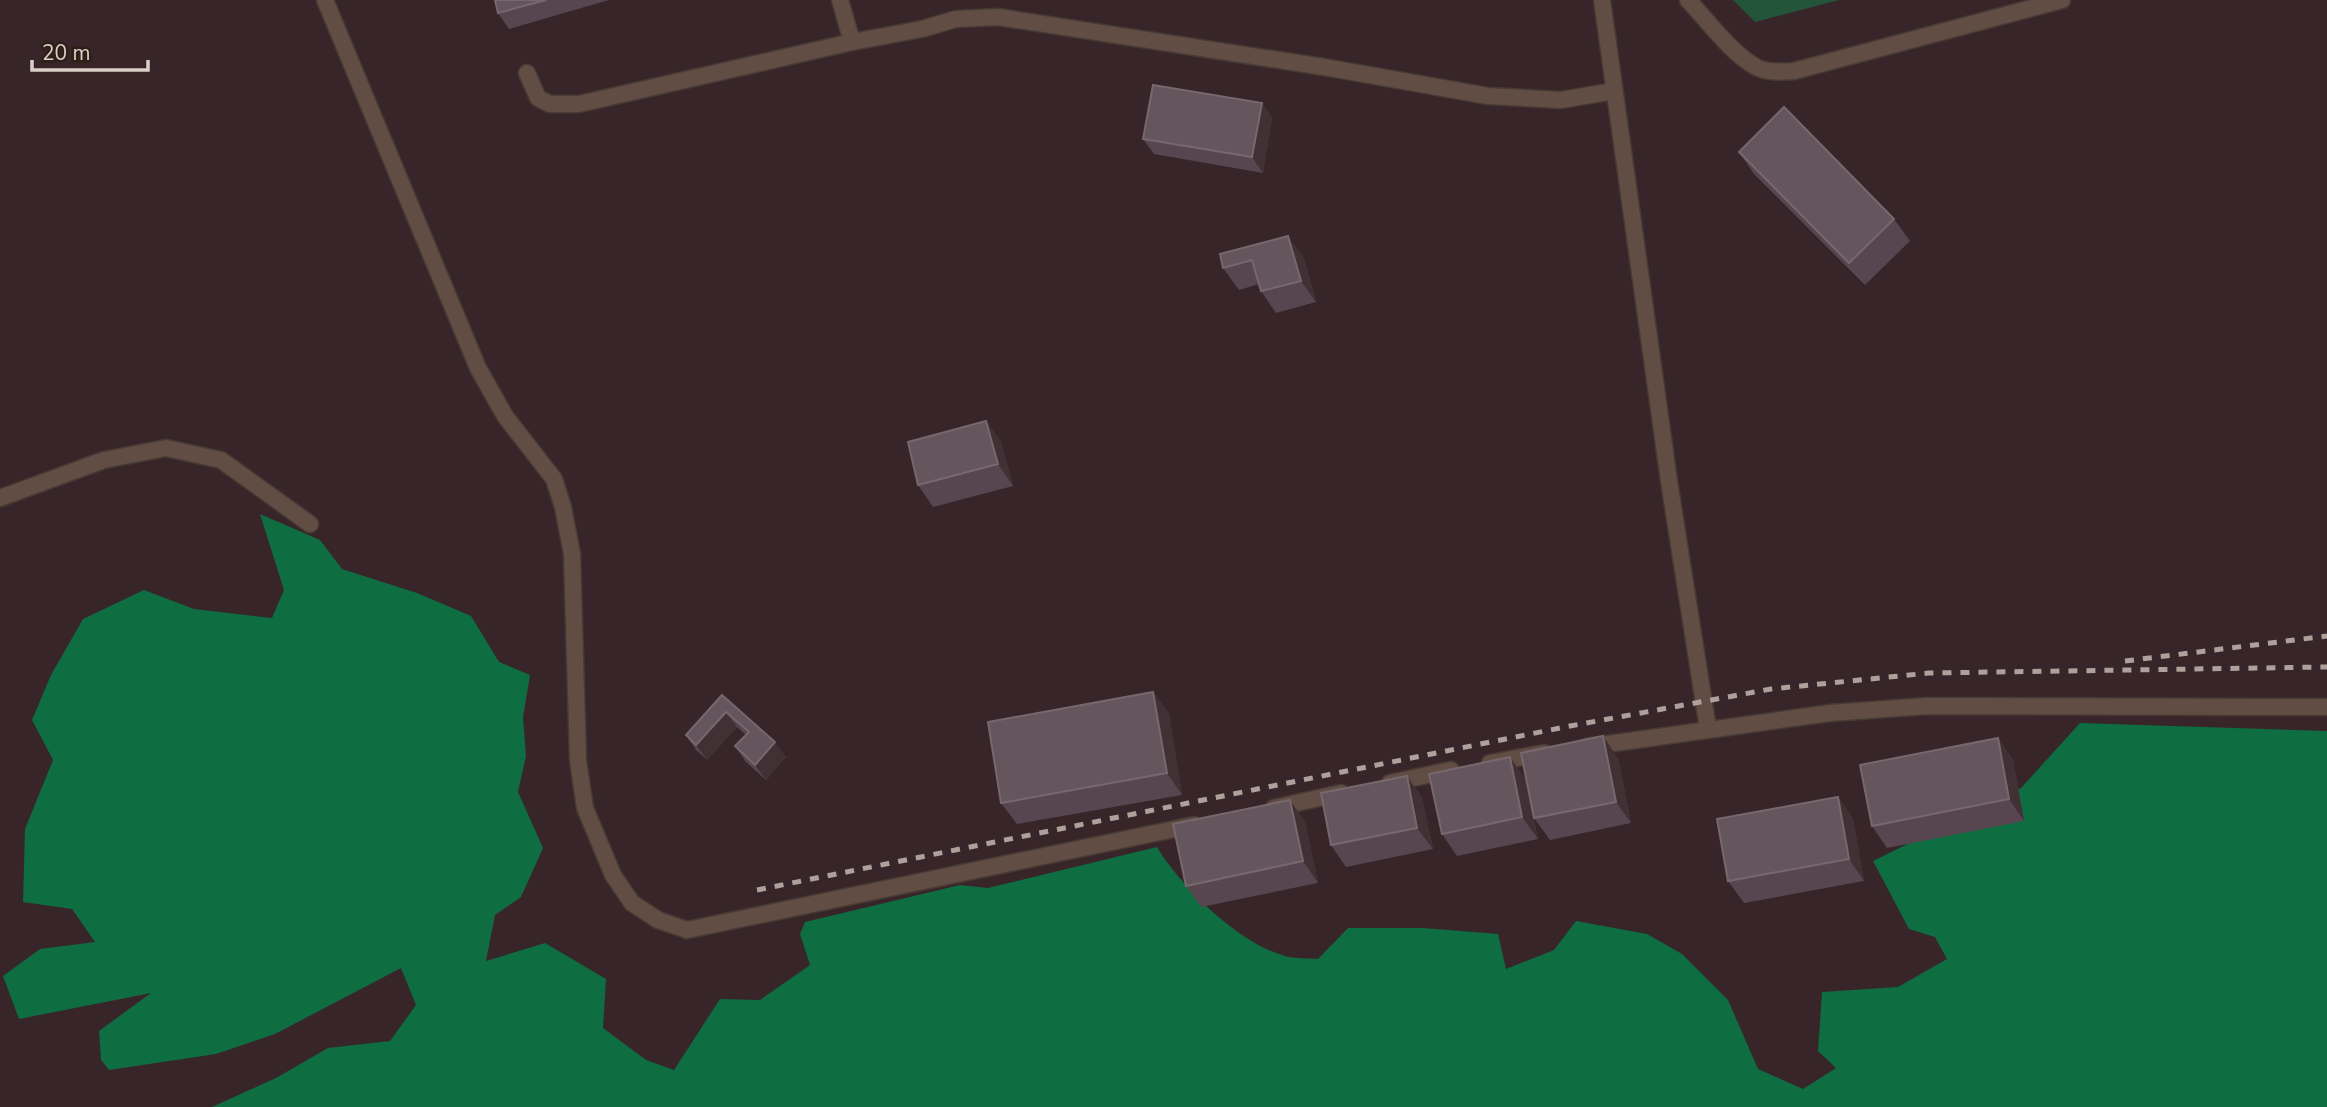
<svg xmlns="http://www.w3.org/2000/svg" width="2327" height="1107" viewBox="0 0 2327 1107" font-family="'Nunito Sans',sans-serif">
<style>
.industrial{fill:#38252a}
.green{fill:#24553a}
.forest{fill:#0e6d41}
.lines{fill:none;stroke-linecap:round;stroke-linejoin:round}
.lane-casing{stroke:#473933;stroke-width:19}
.lane{stroke:#614d43;stroke-width:16}
.rail{stroke:#aea19b;stroke-width:5;stroke-dasharray:9 9;stroke-linecap:butt}
.wall{fill:#574650}
.shaded-wall{fill:#413034}
.building{fill:#65555d;stroke:#77686e;stroke-width:2}
</style>
<rect width="100%" height="100%" fill="#301f17"/>
<path class="industrial" d="M 0,0 L 2327,0 L 2327,1107 L 0,1107 Z"/>
<path class="green" d="M 1733,0 L 1839,0 L 1755,22 Z"/>
<path class="forest" d="M 260,514 L 320,540 L 342,569 L 417,593 L 471,616 L 499,662 L 530,675 L 523,717 L 526,756 L 518,792 L 543,848 L 521,897 L 495,915 L 486,961 L 545,943 L 606,979 L 603,1028 L 646,1060 L 674,1070 L 720,999 L 760,1000 L 810,965 L 800,934 L 805,922 L 960,885 L 988,888 L 1157,847 C 1181,887 1238,943 1285,956 C 1295,959 1308,958 1318,959 L 1348,928 L 1423,928 L 1498,934 L 1506,969 L 1554,950 L 1576,921 L 1647,934 L 1682,954 L 1728,1000 L 1758,1069 L 1803,1089 L 1836,1068 L 1818,1051 L 1822,992 L 1898,987 L 1947,959 L 1935,937 L 1909,929 L 1873,861 L 2021,788 L 2080,723 L 2327,731 L 2327,1107 L 212,1107 L 276,1078 L 328,1048 L 390,1041 L 416,1005 L 401,968 L 275,1034 L 216,1054 L 109,1070 L 101,1060 L 99,1031 L 151,993 L 19,1019 L 3,976 L 40,949 L 95,942 L 72,909 L 23,902 L 25,829 L 53,760 L 32,720 L 51,675 L 83,619 L 144,590 L 194,609 L 272,618 L 284,590 Z"/>
<g class="lines">
<defs>
<path id="lane" d="M 325,0 L 478,368 L 505,416 L 554,479 L 563,507 L 572,554 L 578,760 L 585,808 L 613,875 L 632,903 L 658,920 L 687,930 L 1194,825
M 840,0 L 852,42
M 1602,0 L 1669,481 L 1708,729
M 1688,0 C 1709,22 1730,52 1756,67 C 1767,73 1782,72 1794,71 L 2062,0
M 527,73 L 538,98 L 550,104 L 579,104 L 852,42 L 922,29 L 956,19 L 998,17 L 1324,67 L 1488,96 L 1561,100 L 1614,91
M 0,498 L 104,460 L 166,448 L 221,460 L 310,524
M 1586,747 L 1830,713 L 1927,706 L 2327,707
M 1490,763 L 1544,753
M 1390,783 L 1451,770
M 1274,808 L 1341,793"/>
</defs>
<use href="#lane" class="lane-casing"/>
<use href="#lane" class="lane"/>
<path class="rail" d="M 2125,661 L 2327,636
M 757,890 L 1570,726 L 1771,689 L 1929,673 L 2327,667"/>
</g>
<path class="wall" d="M 495,0 L 609,0 L 509,29 L 498,13 Z
M 1262,103 L 1272,118 L 1263,173 L 1154,154 L 1143,139 Z
M 1739,152 L 1894,219 L 1910,241 L 1865,285 L 1754,174 Z
M 1220,254 L 1304,258 L 1316,302 L 1276,313 L 1261,291 L 1259,284 L 1239,290 L 1223,268 Z
M 986,421 L 1001,442 L 1013,486 L 933,507 L 918,485 Z
M 1153,692 L 1169,714 L 1182,795 L 1017,824 L 1001,803 Z
M 722,695 L 786,757 L 766,780 L 746,762 L 735,746 L 746,735 L 737,727 L 707,760 L 696,750 L 686,735 Z
M 1998,738 L 2013,760 L 2024,821 L 1887,848 L 1872,826 Z
M 1510,757 L 1525,779 L 1538,839 L 1457,856 L 1442,834 Z
M 1618,758 L 1631,823 L 1550,840 L 1534,818 Z
M 1407,776 L 1422,798 L 1433,849 L 1346,867 L 1331,845 Z
M 1838,797 L 1853,819 L 1864,881 L 1744,903 L 1728,881 Z
M 1290,800 L 1305,822 L 1318,883 L 1201,907 L 1186,886 Z"/>
<path class="shaded-wall" d="M 1262,103 L 1272,118 L 1263,173 L 1252,157 Z
M 1288,236 L 1304,258 L 1316,302 L 1301,281 Z
M 986,421 L 1001,442 L 1013,486 L 998,464 Z
M 1153,692 L 1169,714 L 1182,795 L 1167,773 Z
M 726,712 L 737,727 L 707,760 L 696,745 Z
M 1603,736 L 1618,758 L 1631,823 L 1616,802 Z
M 1998,738 L 2013,760 L 2024,821 L 2009,799 Z
M 775,742 L 786,757 L 766,780 L 755,765 Z
M 1510,757 L 1525,779 L 1538,839 L 1522,817 Z
M 1407,776 L 1422,798 L 1433,849 L 1417,828 Z
M 1838,797 L 1853,819 L 1864,881 L 1849,859 Z
M 1290,800 L 1305,822 L 1318,883 L 1303,861 Z"/>
<path class="building" d="M 495,0 L 546,0 L 498,13 Z
M 1153,85 L 1262,103 L 1252,157 L 1143,139 Z
M 1784,107 L 1894,219 L 1849,263 L 1739,152 Z
M 1288,236 L 1301,281 L 1261,291 L 1252,260 L 1223,268 L 1220,254 Z
M 986,421 L 998,464 L 918,485 L 908,442 Z
M 1153,692 L 1167,773 L 1001,803 L 988,722 Z
M 722,695 L 775,742 L 755,765 L 735,746 L 749,732 L 726,712 L 696,745 L 686,735 Z
M 1603,736 L 1616,802 L 1534,818 L 1521,753 Z
M 1998,738 L 2009,799 L 1872,826 L 1860,765 Z
M 1510,757 L 1522,817 L 1442,834 L 1429,774 Z
M 1407,776 L 1417,828 L 1331,845 L 1321,793 Z
M 1838,797 L 1849,859 L 1728,881 L 1717,819 Z
M 1290,800 L 1303,861 L 1186,886 L 1173,824 Z"/>
<path d="M32 60v10h116v-10" fill="none" stroke="#dacfc9" stroke-width="3.5"/>
<text x="42" y="60" font-size="21" fill="#dacfc9" stroke="#301f17" stroke-width="5" paint-order="stroke">20 m</text>
</svg>
